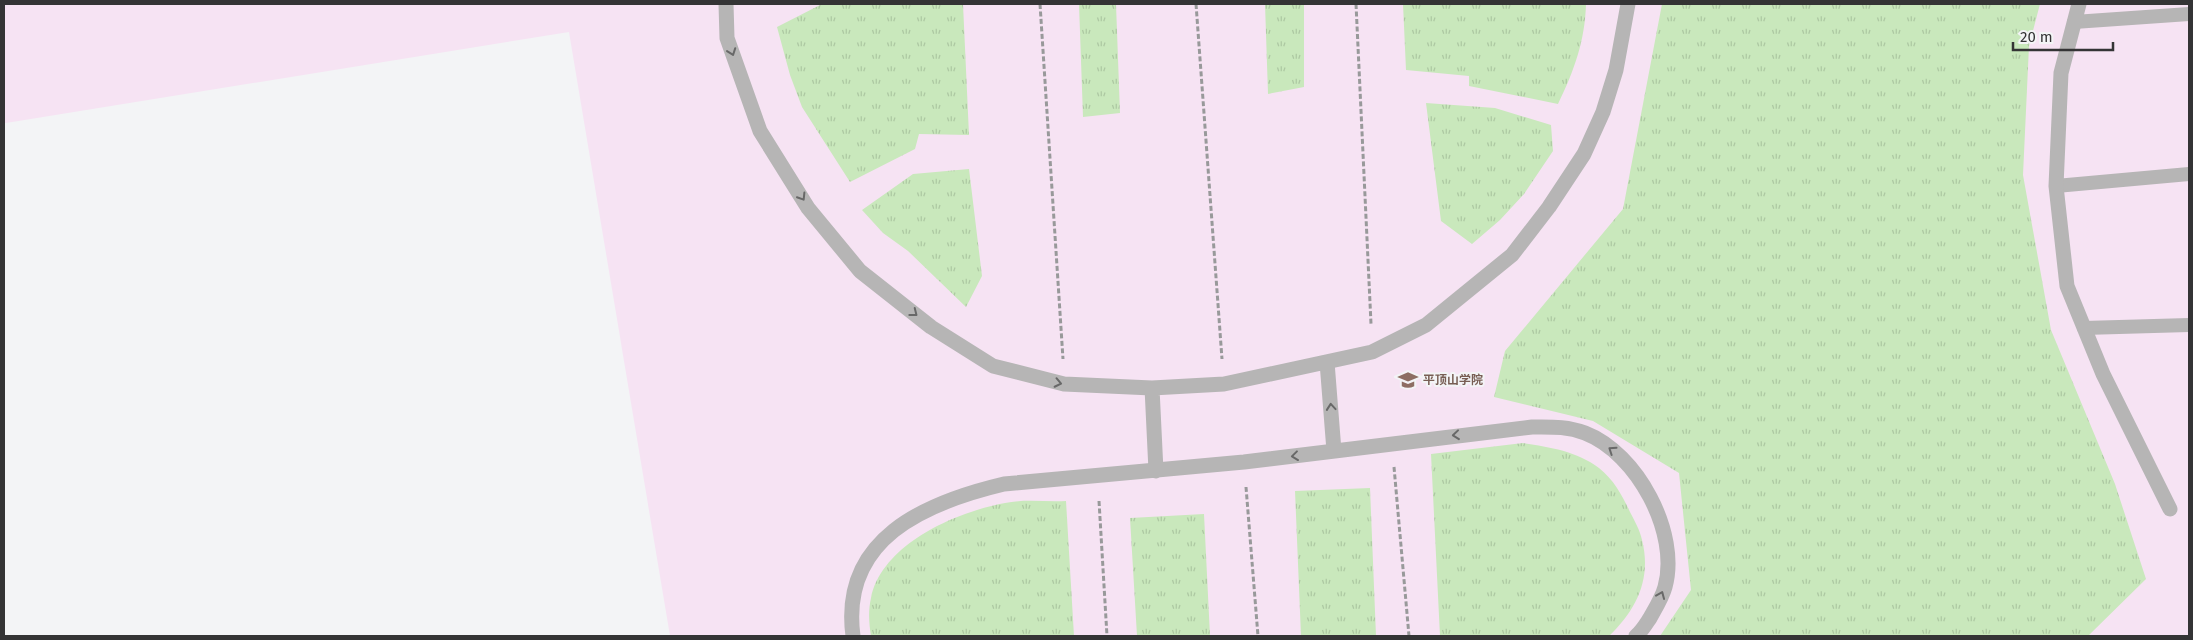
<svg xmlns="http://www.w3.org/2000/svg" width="2193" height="640" viewBox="0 0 2193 640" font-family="'Fira Sans','Noto Sans SC',sans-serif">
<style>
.education{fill:#f6e3f3}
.grass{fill:url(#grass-tufts)}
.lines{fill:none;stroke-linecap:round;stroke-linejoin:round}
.path{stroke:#98999a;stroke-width:3;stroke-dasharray:5 2.5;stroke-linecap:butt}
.lane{stroke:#b6b5b5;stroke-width:14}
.street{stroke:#b6b5b5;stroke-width:15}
.oneway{stroke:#686868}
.labels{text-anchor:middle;stroke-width:4;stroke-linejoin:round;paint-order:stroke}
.education-label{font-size:12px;font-weight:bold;fill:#785e54;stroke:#f3f4f6;text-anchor:start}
</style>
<defs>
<pattern id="grass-tufts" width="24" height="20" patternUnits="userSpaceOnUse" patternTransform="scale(1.25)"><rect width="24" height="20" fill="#c9e8bc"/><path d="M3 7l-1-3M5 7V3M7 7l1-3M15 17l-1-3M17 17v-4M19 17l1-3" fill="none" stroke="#adc8a2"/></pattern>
</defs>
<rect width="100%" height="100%" fill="#f3f4f6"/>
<path class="education" d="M 4,4 L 2189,4 L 2189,636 L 670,636 L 569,32 L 6,123 L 4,123 Z"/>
<path class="grass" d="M 822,4 L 963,4 L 969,135 L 919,134 L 915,149 L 850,182 L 802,107 L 790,75 L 777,27 Z
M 1079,4 L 1116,4 L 1120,113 L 1083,117 Z
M 1265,4 L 1304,4 L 1304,87 L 1268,94 Z
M 1403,4 L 1586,4 C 1585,41 1574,71 1558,104 L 1469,86 L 1469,76 L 1406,70 Z
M 1662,4 L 2040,4 L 2029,46 L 2023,175 L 2051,330 L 2115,484 L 2146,579 L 2088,636 L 1660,636 L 1691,590 L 1679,473 L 1593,421 L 1494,397 L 1505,351 L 1623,209 Z
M 1426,103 L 1495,108 L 1551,125 L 1553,151 L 1524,194 L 1500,220 L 1472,244 L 1441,221 Z
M 969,169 L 982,276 L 966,307 L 908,251 L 883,233 L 862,210 L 913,174 Z
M 1523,443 C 1549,447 1577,451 1599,468 C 1614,480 1622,495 1630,512 C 1634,520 1640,530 1642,540 C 1652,579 1636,610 1609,636 L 1440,636 L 1431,454 Z
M 1370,488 L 1376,636 L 1301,636 L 1295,491 Z
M 1066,501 L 1074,636 L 871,636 C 869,624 868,611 871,598 C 882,544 956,512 1005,503 C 1024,499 1046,502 1066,501 Z
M 1204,514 L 1210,636 L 1137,636 L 1130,518 Z"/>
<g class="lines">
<path class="path" d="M 1040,4 L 1063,359
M 1196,4 L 1222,359
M 1356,4 L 1371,324
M 1394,467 L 1409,636
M 1246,487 L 1258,636
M 1099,501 L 1107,636"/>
<path class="lane" d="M 2074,22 L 2189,14
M 2056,186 L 2189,174
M 2084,328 L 2189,325"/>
<path class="street" d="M 726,4 L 727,38 L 760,131 L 808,208 L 860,271 L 931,327 L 993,366 L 1064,384 L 1152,388 L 1224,384 L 1372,352 L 1426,325 L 1512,255 L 1549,207 L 1584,154 L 1603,112 L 1616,70 L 1628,4
M 2079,4 L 2061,73 L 2056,186 L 2067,286 L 2103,374 L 2170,509
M 1327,362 L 1334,451
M 1152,388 L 1156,471
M 853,636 C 840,539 924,503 1004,484 L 1244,462 L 1532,427 C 1550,427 1567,426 1585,433 C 1637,453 1680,533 1665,587 C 1662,598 1655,609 1650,618 C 1646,624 1642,631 1636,636"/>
</g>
<defs><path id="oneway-chevron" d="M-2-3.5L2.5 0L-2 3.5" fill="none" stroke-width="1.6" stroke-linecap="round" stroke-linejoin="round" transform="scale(1.25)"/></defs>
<g class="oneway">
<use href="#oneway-chevron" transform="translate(732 52) rotate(70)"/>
<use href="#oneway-chevron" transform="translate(802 197) rotate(58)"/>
<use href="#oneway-chevron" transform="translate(914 313) rotate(38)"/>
<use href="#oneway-chevron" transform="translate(1058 383) rotate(12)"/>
<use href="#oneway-chevron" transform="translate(1331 407) rotate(-95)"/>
<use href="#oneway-chevron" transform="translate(1456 435) rotate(174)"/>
<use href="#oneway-chevron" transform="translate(1612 450) rotate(-146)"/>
<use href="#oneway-chevron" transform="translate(1295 456) rotate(173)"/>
<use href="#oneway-chevron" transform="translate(1661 595) rotate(-67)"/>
</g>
<defs>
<symbol id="university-bare" viewBox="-9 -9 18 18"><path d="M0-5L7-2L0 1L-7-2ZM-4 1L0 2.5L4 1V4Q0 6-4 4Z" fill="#8d6e63" stroke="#f3f4f6" stroke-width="2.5" paint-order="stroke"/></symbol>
</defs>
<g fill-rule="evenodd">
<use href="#university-bare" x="1394" y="366" width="28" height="28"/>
</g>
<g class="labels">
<g class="education-label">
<text x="1423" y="384">平顶山学院</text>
</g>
</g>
<rect width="2193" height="640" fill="none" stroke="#343435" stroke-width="10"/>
<path d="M2013 42v8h100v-8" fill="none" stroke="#343435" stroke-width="2.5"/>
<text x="2020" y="42" font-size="15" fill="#343435" stroke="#f3f4f6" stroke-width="4" paint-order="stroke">20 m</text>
</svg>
